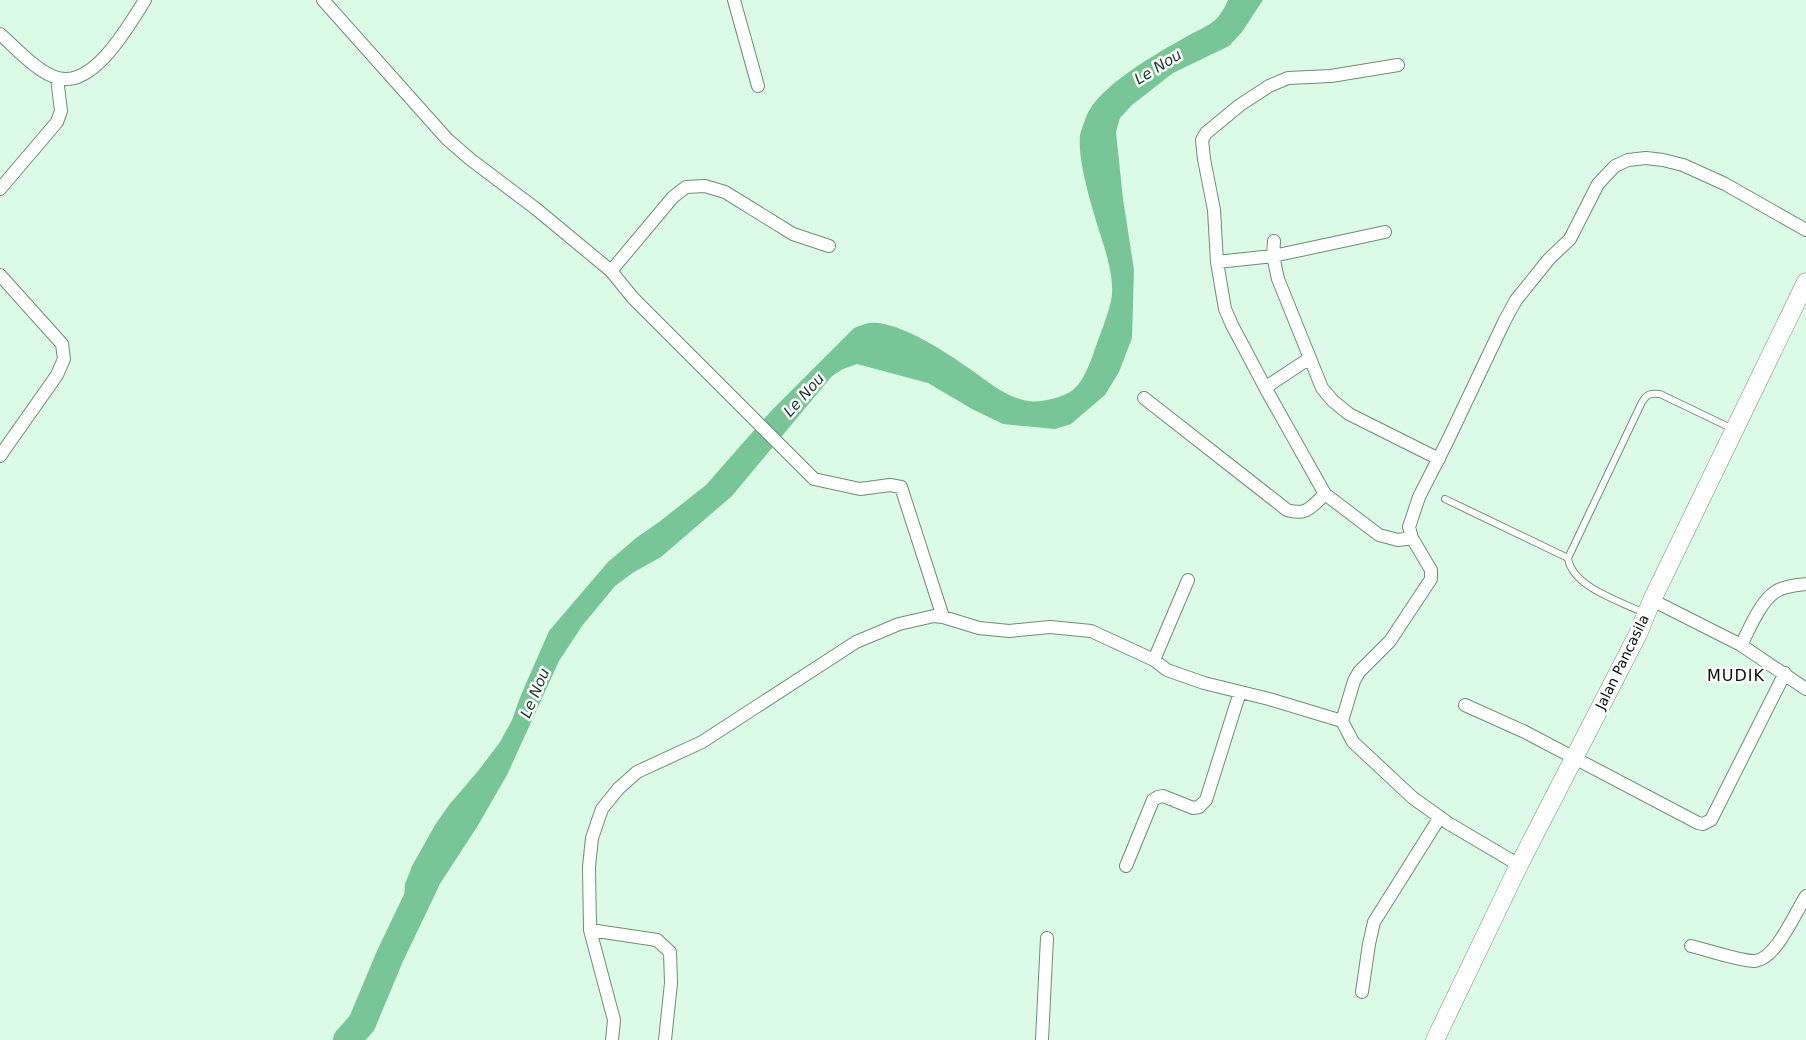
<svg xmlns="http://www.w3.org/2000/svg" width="1806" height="1040" viewBox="0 0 1806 1040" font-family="'DejaVu Sans',sans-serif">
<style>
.water{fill:#78c697}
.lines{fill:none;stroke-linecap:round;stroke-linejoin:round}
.river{stroke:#78c697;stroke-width:28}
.lane-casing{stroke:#6f8c79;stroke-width:8}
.street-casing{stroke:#6f8c79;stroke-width:14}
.secondary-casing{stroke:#6f8c79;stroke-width:19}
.lane{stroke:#fff;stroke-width:6}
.street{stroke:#fff;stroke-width:12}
.secondary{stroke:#fff;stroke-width:18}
.labels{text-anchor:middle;stroke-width:5;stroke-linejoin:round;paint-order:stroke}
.street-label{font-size:14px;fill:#061009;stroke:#fff}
.water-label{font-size:15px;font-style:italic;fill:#173926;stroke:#fff}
.quarter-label{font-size:16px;letter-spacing:1px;fill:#061009;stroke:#fff}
</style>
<rect width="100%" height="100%" fill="#dcfbe6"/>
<path class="water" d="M 1228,0 L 1263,0 L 1242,32 L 1229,46 L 1173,73 L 1132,105 L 1120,118 L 1116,132 L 1123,199 L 1134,270 L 1132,338 L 1119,372 L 1105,395 L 1071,424 L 1055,429 L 1003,424 L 972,409 L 928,383 L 857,364 L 843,369 L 832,376 L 732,496 L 661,557 L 634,572 L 615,586 L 582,626 L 559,661 L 507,775 L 477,827 L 430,899 L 417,912 L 408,918 L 404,901 L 405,884 L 412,866 L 435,825 L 449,805 L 478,771 L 500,742 L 512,720 L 521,695 L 549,631 L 608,562 L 636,538 L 659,522 L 706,485 L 772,410 L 854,328 C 859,326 864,324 869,323 C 898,320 947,353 970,369 C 990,383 1015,405 1041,401 C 1075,396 1081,386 1093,355 C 1098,339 1111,309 1112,294 C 1113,277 1108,261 1104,246 C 1095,217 1077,164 1080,135 C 1081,130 1084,123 1086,117 C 1098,86 1156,54 1184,38 C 1206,25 1217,26 1228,0 Z"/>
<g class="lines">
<path class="river" d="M 347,1040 L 362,1023 L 390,956 L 425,883"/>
<defs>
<path id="lane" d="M 1445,499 L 1568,558
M 1644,613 C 1620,601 1572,587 1568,558 L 1642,402 C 1647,394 1650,393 1660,394 L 1733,429"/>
<path id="street" d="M 323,0 L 447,139 L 470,159 L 535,208 L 611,271 L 633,298 L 814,479 L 860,489 L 890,485 L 901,487 L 943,617
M 734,0 L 758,86
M 0,34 C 16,48 38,73 58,78 C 94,88 129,25 145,0
M 0,189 L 57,122 L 61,111 L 57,78
M 1274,241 L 1273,256 L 1278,279 L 1322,388 L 1333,401 L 1349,414 L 1439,459
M 1217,262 L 1273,256 L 1385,232
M 611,271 L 673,197 L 686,187 L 705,186 L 725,192 L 793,234 L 829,246
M 0,275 L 62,344 L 64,359 L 57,375 L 0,456
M 1310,358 L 1269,385 L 1267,391 L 1325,494
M 1267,391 L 1232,325 L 1225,309 L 1217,262 L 1214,210 L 1204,159 L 1202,140 L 1206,133 L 1240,105 L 1269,86 L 1288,78 L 1331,76 L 1398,65
M 1144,398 L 1287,510 C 1307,516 1311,507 1325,494 L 1379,535 L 1398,540 L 1412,538
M 1652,600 L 1741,645 L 1806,689
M 1741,645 C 1749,630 1760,602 1775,592 C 1784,586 1796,585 1806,584
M 1154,660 L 1188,580
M 1465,705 L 1525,732 L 1698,823 L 1703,824 L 1711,820 L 1785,673
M 1342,721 L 1354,681 L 1359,672 L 1390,641 L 1431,579 L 1431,570 L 1412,538 L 1409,527 L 1419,497 L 1448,440 L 1505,320 L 1516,300 L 1549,259 L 1570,239 L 1598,184 L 1615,166 L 1628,160 L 1646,158 L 1663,160 L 1683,165 L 1725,184 L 1806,230
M 1126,866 L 1153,800 L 1158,797 L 1163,796 L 1193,808 L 1199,807 L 1206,800 L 1240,692
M 590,930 L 657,940 L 670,952 L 671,983 L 665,1040
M 1691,946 C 1704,949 1743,962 1755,961 C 1776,959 1795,913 1806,896
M 1362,992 L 1369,944 L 1374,922 L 1440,817
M 612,1040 L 614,1020 L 590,930 L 589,867 L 592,838 L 602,809 L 618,789 L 637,772 L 702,742 L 856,642 L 899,624 L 934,616 L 943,617 L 979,628 L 1009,631 L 1050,627 L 1091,631 L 1154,660 L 1167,670 L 1204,683 L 1269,699 L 1342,721 L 1353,742 L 1413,798 L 1448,823 L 1519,865
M 1042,1040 L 1047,938"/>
<path id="secondary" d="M 1435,1040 L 1519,865 L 1638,634 L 1652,600 L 1806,282"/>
</defs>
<use href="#lane" class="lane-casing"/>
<use href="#street" class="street-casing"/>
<use href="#secondary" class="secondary-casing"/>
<use href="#lane" class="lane"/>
<use href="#street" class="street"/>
<use href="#secondary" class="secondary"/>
</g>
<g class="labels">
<g class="street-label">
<text transform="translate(1622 662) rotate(-64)" y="5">Jalan Pancasila</text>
</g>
<g class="water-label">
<text transform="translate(1158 67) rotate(-32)" y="5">Le Nou</text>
<text transform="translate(804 395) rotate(-48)" y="5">Le Nou</text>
<text transform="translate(535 693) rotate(-67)" y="5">Le Nou</text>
</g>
<g class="quarter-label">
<text x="1736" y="681">MUDIK</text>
</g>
</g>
</svg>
